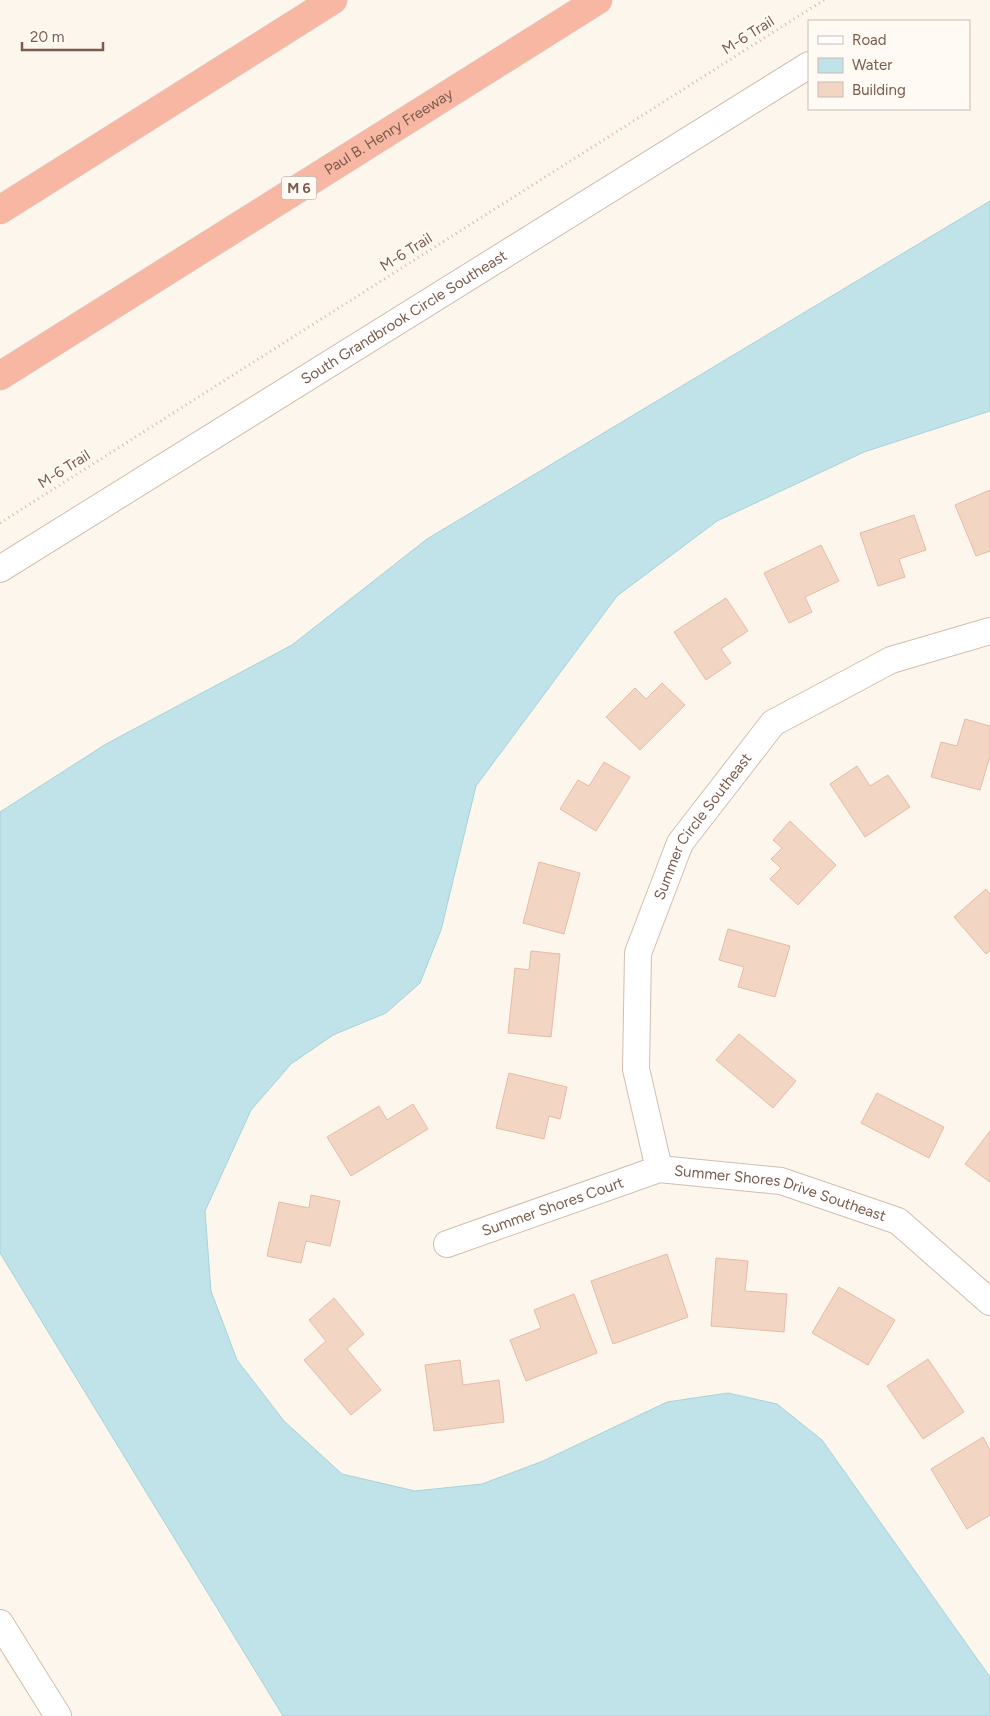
<svg xmlns="http://www.w3.org/2000/svg" width="990" height="1716" viewBox="0 0 990 1716" font-family="Figtree,sans-serif">
<style>
.water{fill:#bfe3e8;stroke:#a5d3da}
.building{fill:#f3d5c3;stroke:#e6bba3}
.lines{fill:none;stroke-linecap:round;stroke-linejoin:round}
.street-casing{stroke:#d1beb0;stroke-width:28}
.highway-casing{stroke:#dad1cd;stroke-width:29}
.path{stroke:#d9b8a5;stroke-width:3;stroke-dasharray:1 4;stroke-linecap:butt}
.street{stroke:#fff;stroke-width:26}
.highway{stroke:#f7b7a3;stroke-width:28}
.labels{text-anchor:middle;stroke-width:4;stroke-linejoin:round;paint-order:stroke}
.shield{fill:#fffaf3;stroke:#a28b7f;stroke-width:1}
.shield-label{font-size:14px;font-weight:bold;fill:#7a5c4d}
.street-label{font-size:15px;fill:#7a5c4d;stroke:#fffaf3}
</style>
<rect width="100%" height="100%" fill="#fdf6ec"/>
<path class="water" d="M 990,201 L 990,411 L 864,452 L 717,521 L 617,596 L 476,786 L 441,930 L 420,983 L 386,1013 L 333,1035 L 291,1064 L 251,1110 L 205,1211 L 211,1291 L 237,1360 L 284,1421 L 342,1474 L 415,1491 L 482,1484 L 543,1461 L 667,1402 L 728,1393 L 777,1404 L 822,1440 L 990,1677 L 990,1716 L 283,1716 L 0,1253 L 0,812 L 106,744 L 292,645 L 427,539 Z"/>
<path class="building" d="M 990,490 L 990,551 L 976,556 L 955,505 Z
M 914,515 L 926,550 L 899,559 L 905,577 L 878,586 L 860,533 Z
M 821,545 L 839,581 L 805,597 L 812,612 L 789,623 L 764,573 Z
M 726,598 L 748,631 L 721,649 L 731,663 L 706,680 L 674,632 Z
M 662,683 L 685,705 L 640,750 L 606,717 L 635,688 L 646,699 Z
M 965,719 L 990,726 L 990,756 L 980,790 L 931,777 L 941,742 L 957,746 Z
M 604,762 L 630,777 L 596,831 L 560,809 L 578,780 L 589,786 Z
M 857,766 L 870,786 L 888,775 L 910,807 L 865,837 L 830,784 Z
M 790,821 L 836,865 L 798,905 L 770,879 L 781,868 L 771,859 L 782,848 L 773,840 Z
M 539,862 L 580,873 L 564,934 L 523,923 Z
M 986,889 L 990,894 L 990,951 L 986,954 L 954,917 Z
M 728,929 L 790,946 L 775,997 L 738,987 L 744,967 L 719,960 Z
M 531,951 L 560,954 L 551,1037 L 508,1033 L 515,968 L 529,970 Z
M 739,1034 L 796,1081 L 773,1108 L 716,1060 Z
M 509,1073 L 567,1087 L 560,1119 L 549,1116 L 544,1139 L 496,1128 Z
M 877,1093 L 944,1127 L 929,1158 L 861,1123 Z
M 413,1104 L 428,1129 L 351,1176 L 327,1137 L 379,1106 L 387,1120 Z
M 990,1131 L 990,1182 L 965,1164 Z
M 311,1195 L 340,1201 L 330,1246 L 306,1241 L 301,1263 L 267,1256 L 279,1202 L 309,1208 Z
M 667,1254 L 688,1317 L 613,1344 L 591,1281 Z
M 716,1258 L 748,1261 L 745,1291 L 787,1294 L 784,1332 L 711,1326 Z
M 839,1287 L 895,1320 L 868,1365 L 812,1333 Z
M 574,1294 L 597,1353 L 526,1381 L 510,1340 L 541,1328 L 534,1310 Z
M 334,1298 L 364,1334 L 347,1349 L 381,1390 L 351,1415 L 304,1360 L 326,1341 L 309,1320 Z
M 928,1359 L 964,1412 L 923,1439 L 887,1386 Z
M 460,1360 L 463,1385 L 499,1380 L 504,1422 L 434,1431 L 425,1365 Z
M 983,1437 L 990,1450 L 990,1515 L 967,1529 L 931,1469 Z"/>
<g class="lines">
<defs>
<g id="street">
<path id="s1" d="M 0,569 L 809,65"/>
<path id="s2" d="M 659,1169 L 636,1069 L 638,953 L 680,843 L 773,723 L 891,660 L 990,631"/>
<path id="s3" d="M 447,1244 L 659,1169 L 781,1181 L 898,1221 L 990,1302"/>
<path d="M 0,1623 L 58,1716"/>
</g>
<g id="highway">
<path d="M 0,210 L 333,0"/>
<path id="s4" d="M 0,376 L 598,0"/>
</g>
</defs>
<use href="#street" class="street-casing"/>
<use href="#highway" class="highway-casing"/>
<path class="path" d="M 0,523 L 824,0"/>
<use href="#street" class="street"/>
<use href="#highway" class="highway"/>
</g>
<g class="labels">
<rect class="shield" x="281.5" y="176.5" width="35" height="23" rx="4"/>
<g class="shield-label">
<text x="299" y="193">M 6</text>
</g>
<g class="street-label">
<text transform="translate(748 35) rotate(-32)" y="5">M-6 Trail</text>
<text dy="5" stroke="none"><textPath href="#s4" startOffset="459">Paul B. Henry Freeway</textPath></text>
<text transform="translate(406 252) rotate(-32)" y="5">M-6 Trail</text>
<text dy="5" stroke="none"><textPath href="#s1" startOffset="476">South Grandbrook Circle Southeast</textPath></text>
<text transform="translate(64 469) rotate(-32)" y="5">M-6 Trail</text>
<text dy="5" stroke="none"><textPath href="#s2" startOffset="362">Summer Circle Southeast</textPath></text>
<text dy="5" stroke="none"><textPath href="#s3" startOffset="349">Summer Shores Drive Southeast</textPath></text>
<text dy="5" stroke="none"><textPath href="#s3" startOffset="112">Summer Shores Court</textPath></text>
</g>
</g>
<rect x="808" y="20" width="162" height="90" fill="#fffaf3" stroke="#cabbb1"/>
<rect x="818" y="36" width="25" height="8" fill="#ffffff" stroke="#cabbb1"/>
<text x="852" y="45" font-size="15" fill="#7a5c4d">Road</text>
<rect x="818" y="58" width="25" height="15" fill="#bfe3e8" stroke="#cabbb1"/>
<text x="852" y="70" font-size="15" fill="#7a5c4d">Water</text>
<rect x="818" y="82" width="25" height="15" fill="#f3d5c3" stroke="#cabbb1"/>
<text x="852" y="95" font-size="15" fill="#7a5c4d">Building</text>
<path d="M22 42v8h81v-8" fill="none" stroke="#7a5c4d" stroke-width="2.5"/>
<text x="30" y="42" font-size="15" fill="#7a5c4d" stroke="#fffaf3" stroke-width="4" paint-order="stroke">20 m</text>
</svg>
